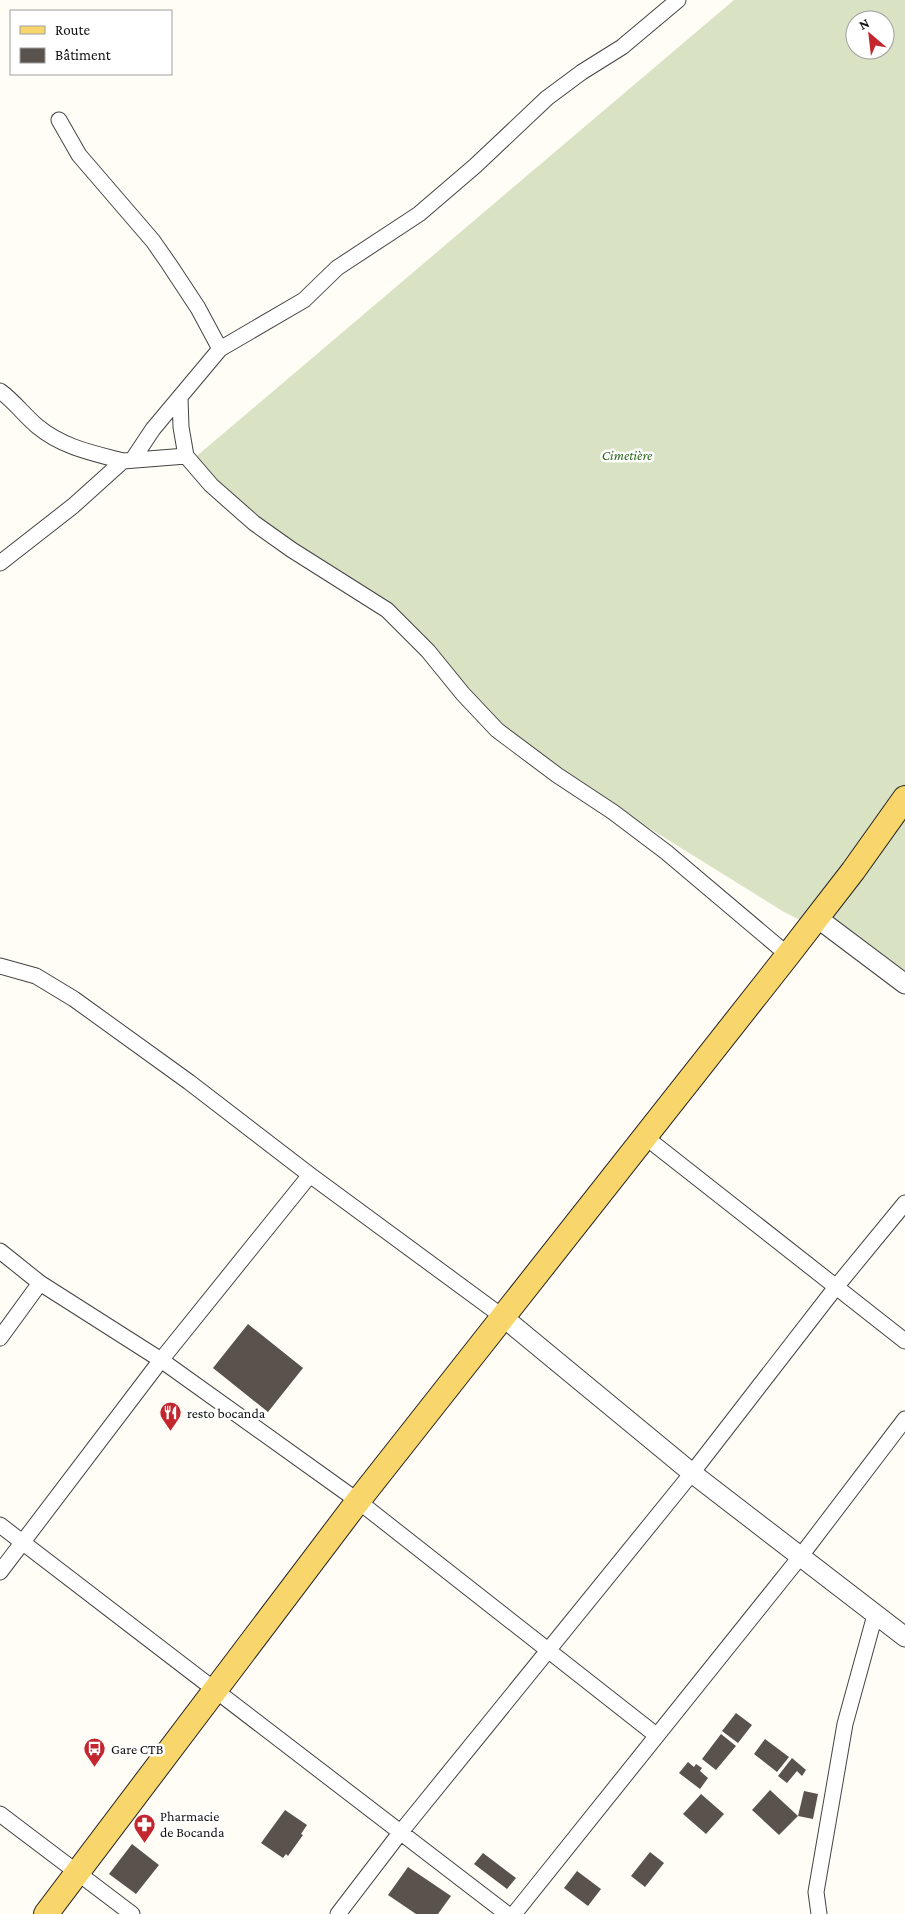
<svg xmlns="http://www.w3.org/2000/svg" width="905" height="1914" viewBox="0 0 905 1914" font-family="'Crimson Pro',serif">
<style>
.cemetery{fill:#d9e3c4;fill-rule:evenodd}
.building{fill:#5a524d}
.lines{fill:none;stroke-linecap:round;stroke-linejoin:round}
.minor-casing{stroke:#444;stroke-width:17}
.tertiary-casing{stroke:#444;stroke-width:21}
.primary-casing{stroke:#222;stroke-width:26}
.minor{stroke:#fff;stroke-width:15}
.tertiary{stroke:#fff;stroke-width:19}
.primary{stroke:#f9d66b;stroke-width:24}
.labels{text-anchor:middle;stroke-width:5;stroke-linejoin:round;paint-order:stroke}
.park-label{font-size:14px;font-style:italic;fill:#2f6b1f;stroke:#fff}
.poi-label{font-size:14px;fill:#111;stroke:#fff;text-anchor:start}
</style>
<rect width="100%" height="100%" fill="#fffdf5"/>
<path class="cemetery" d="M 734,0 L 905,0 L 905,973 L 784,912 L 541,761 L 489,726 L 400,615 L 294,551 L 192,460 ZM 855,20 L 885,20 L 885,50 L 855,50 Z"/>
<path class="building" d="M 248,1324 L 303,1368 L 268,1412 L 213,1368 Z
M 736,1713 L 752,1725 L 738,1743 L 722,1731 Z
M 721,1734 L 736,1746 L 716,1770 L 702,1759 Z
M 765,1739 L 789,1757 L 777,1772 L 754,1754 Z
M 792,1758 L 806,1770 L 802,1776 L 797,1771 L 787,1783 L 778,1776 Z
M 688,1762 L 694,1767 L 696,1764 L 702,1768 L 700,1771 L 708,1778 L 700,1789 L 679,1773 Z
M 770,1790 L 798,1816 L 779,1835 L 752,1810 Z
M 804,1791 L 818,1794 L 813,1819 L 798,1816 Z
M 701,1794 L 724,1814 L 706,1834 L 683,1814 Z
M 285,1810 L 307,1825 L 301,1834 L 303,1835 L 288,1856 L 286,1854 L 283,1858 L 261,1843 Z
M 132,1844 L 159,1865 L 136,1894 L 109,1874 Z
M 650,1852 L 664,1863 L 645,1887 L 631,1876 Z
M 483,1853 L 516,1878 L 507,1889 L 474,1864 Z
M 408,1867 L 451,1896 L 438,1914 L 416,1914 L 388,1895 Z
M 577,1871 L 601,1889 L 588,1906 L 564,1888 Z"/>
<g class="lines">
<defs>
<path id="minor" d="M 59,120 L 79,155 L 153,241 L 169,264 L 198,308 L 220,349
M 0,391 C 14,401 24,415 37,426 C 62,447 92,453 123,461
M 180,398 L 181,427 L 186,456 L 211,485 L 254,523 L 292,550 L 387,610 L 428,651 L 463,694 L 497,730 L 557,775 L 613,812 L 666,852 L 788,955
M 133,459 L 153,429 L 220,349 L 304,300 L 337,268 L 419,214 L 475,166 L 547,98 L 582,72 L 622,47 L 678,0
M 0,563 L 73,506 L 123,461 L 186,456
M 0,966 L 36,976 L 74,999 L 189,1082 L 310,1175 L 503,1317
M 644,1136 L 905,1341
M 0,1251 L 40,1283 L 161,1360 L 358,1501 L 656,1735
M 0,1338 L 40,1283
M 0,1525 L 507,1914
M 0,1572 L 161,1360 L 310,1175
M 0,1814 L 132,1914
M 338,1914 L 400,1833 L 692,1473 L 836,1287 L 905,1203
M 514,1914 L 800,1557 L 905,1419
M 819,1914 L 816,1892 L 845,1724 L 875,1615"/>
<path id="tertiary" d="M 816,917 L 905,984
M 503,1317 L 692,1473 L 905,1637"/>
<path id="primary" d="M 46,1914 L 358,1501 L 788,955 L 853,871 L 905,798"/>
</defs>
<use href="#minor" class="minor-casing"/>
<use href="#tertiary" class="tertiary-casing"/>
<use href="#primary" class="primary-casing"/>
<use href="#minor" class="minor"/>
<use href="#tertiary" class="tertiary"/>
<use href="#primary" class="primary"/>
</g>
<defs>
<symbol id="restaurant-pin" viewBox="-11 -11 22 30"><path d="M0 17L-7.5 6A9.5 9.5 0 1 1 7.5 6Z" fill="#c4262e" stroke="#fff"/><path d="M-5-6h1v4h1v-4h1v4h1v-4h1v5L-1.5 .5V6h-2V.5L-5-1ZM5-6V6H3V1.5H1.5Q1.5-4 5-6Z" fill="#fff"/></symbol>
<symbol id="bus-pin" viewBox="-11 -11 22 30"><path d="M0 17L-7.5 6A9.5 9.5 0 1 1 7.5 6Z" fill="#c4262e" stroke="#fff"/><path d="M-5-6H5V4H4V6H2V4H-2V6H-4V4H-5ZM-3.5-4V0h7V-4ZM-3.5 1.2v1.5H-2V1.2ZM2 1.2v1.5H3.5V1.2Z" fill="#fff"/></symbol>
<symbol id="pharmacy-pin" viewBox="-11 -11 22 30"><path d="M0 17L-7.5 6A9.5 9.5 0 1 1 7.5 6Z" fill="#c4262e" stroke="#fff"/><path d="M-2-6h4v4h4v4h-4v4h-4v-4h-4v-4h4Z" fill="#fff"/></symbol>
</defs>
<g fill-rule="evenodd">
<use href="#restaurant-pin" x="158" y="1400" width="25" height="34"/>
<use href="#bus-pin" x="82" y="1736" width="25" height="34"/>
<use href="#pharmacy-pin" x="132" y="1812" width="25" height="34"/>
</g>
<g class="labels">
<g class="park-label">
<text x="627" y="460">Cimetière</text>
</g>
<g class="poi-label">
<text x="187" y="1418">resto bocanda</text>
<text x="111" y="1754">Gare CTB</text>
<text x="160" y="1821">Pharmacie<tspan x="160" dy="16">de Bocanda</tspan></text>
</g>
</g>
<rect x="10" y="10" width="162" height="65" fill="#ffffff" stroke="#a0a0a0"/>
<rect x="20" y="26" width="25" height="8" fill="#f9d66b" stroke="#a0a0a0"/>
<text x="55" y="35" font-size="15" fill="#111111">Route</text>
<rect x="20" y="48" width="25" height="15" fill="#5a524d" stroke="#a0a0a0"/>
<text x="55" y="60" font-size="15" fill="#111111">Bâtiment</text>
<g transform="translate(870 35) rotate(332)"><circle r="24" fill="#ffffff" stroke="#a0a0a0"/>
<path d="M0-4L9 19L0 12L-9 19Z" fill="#c4262e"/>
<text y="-8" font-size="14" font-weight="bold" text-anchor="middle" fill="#111111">N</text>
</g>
</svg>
